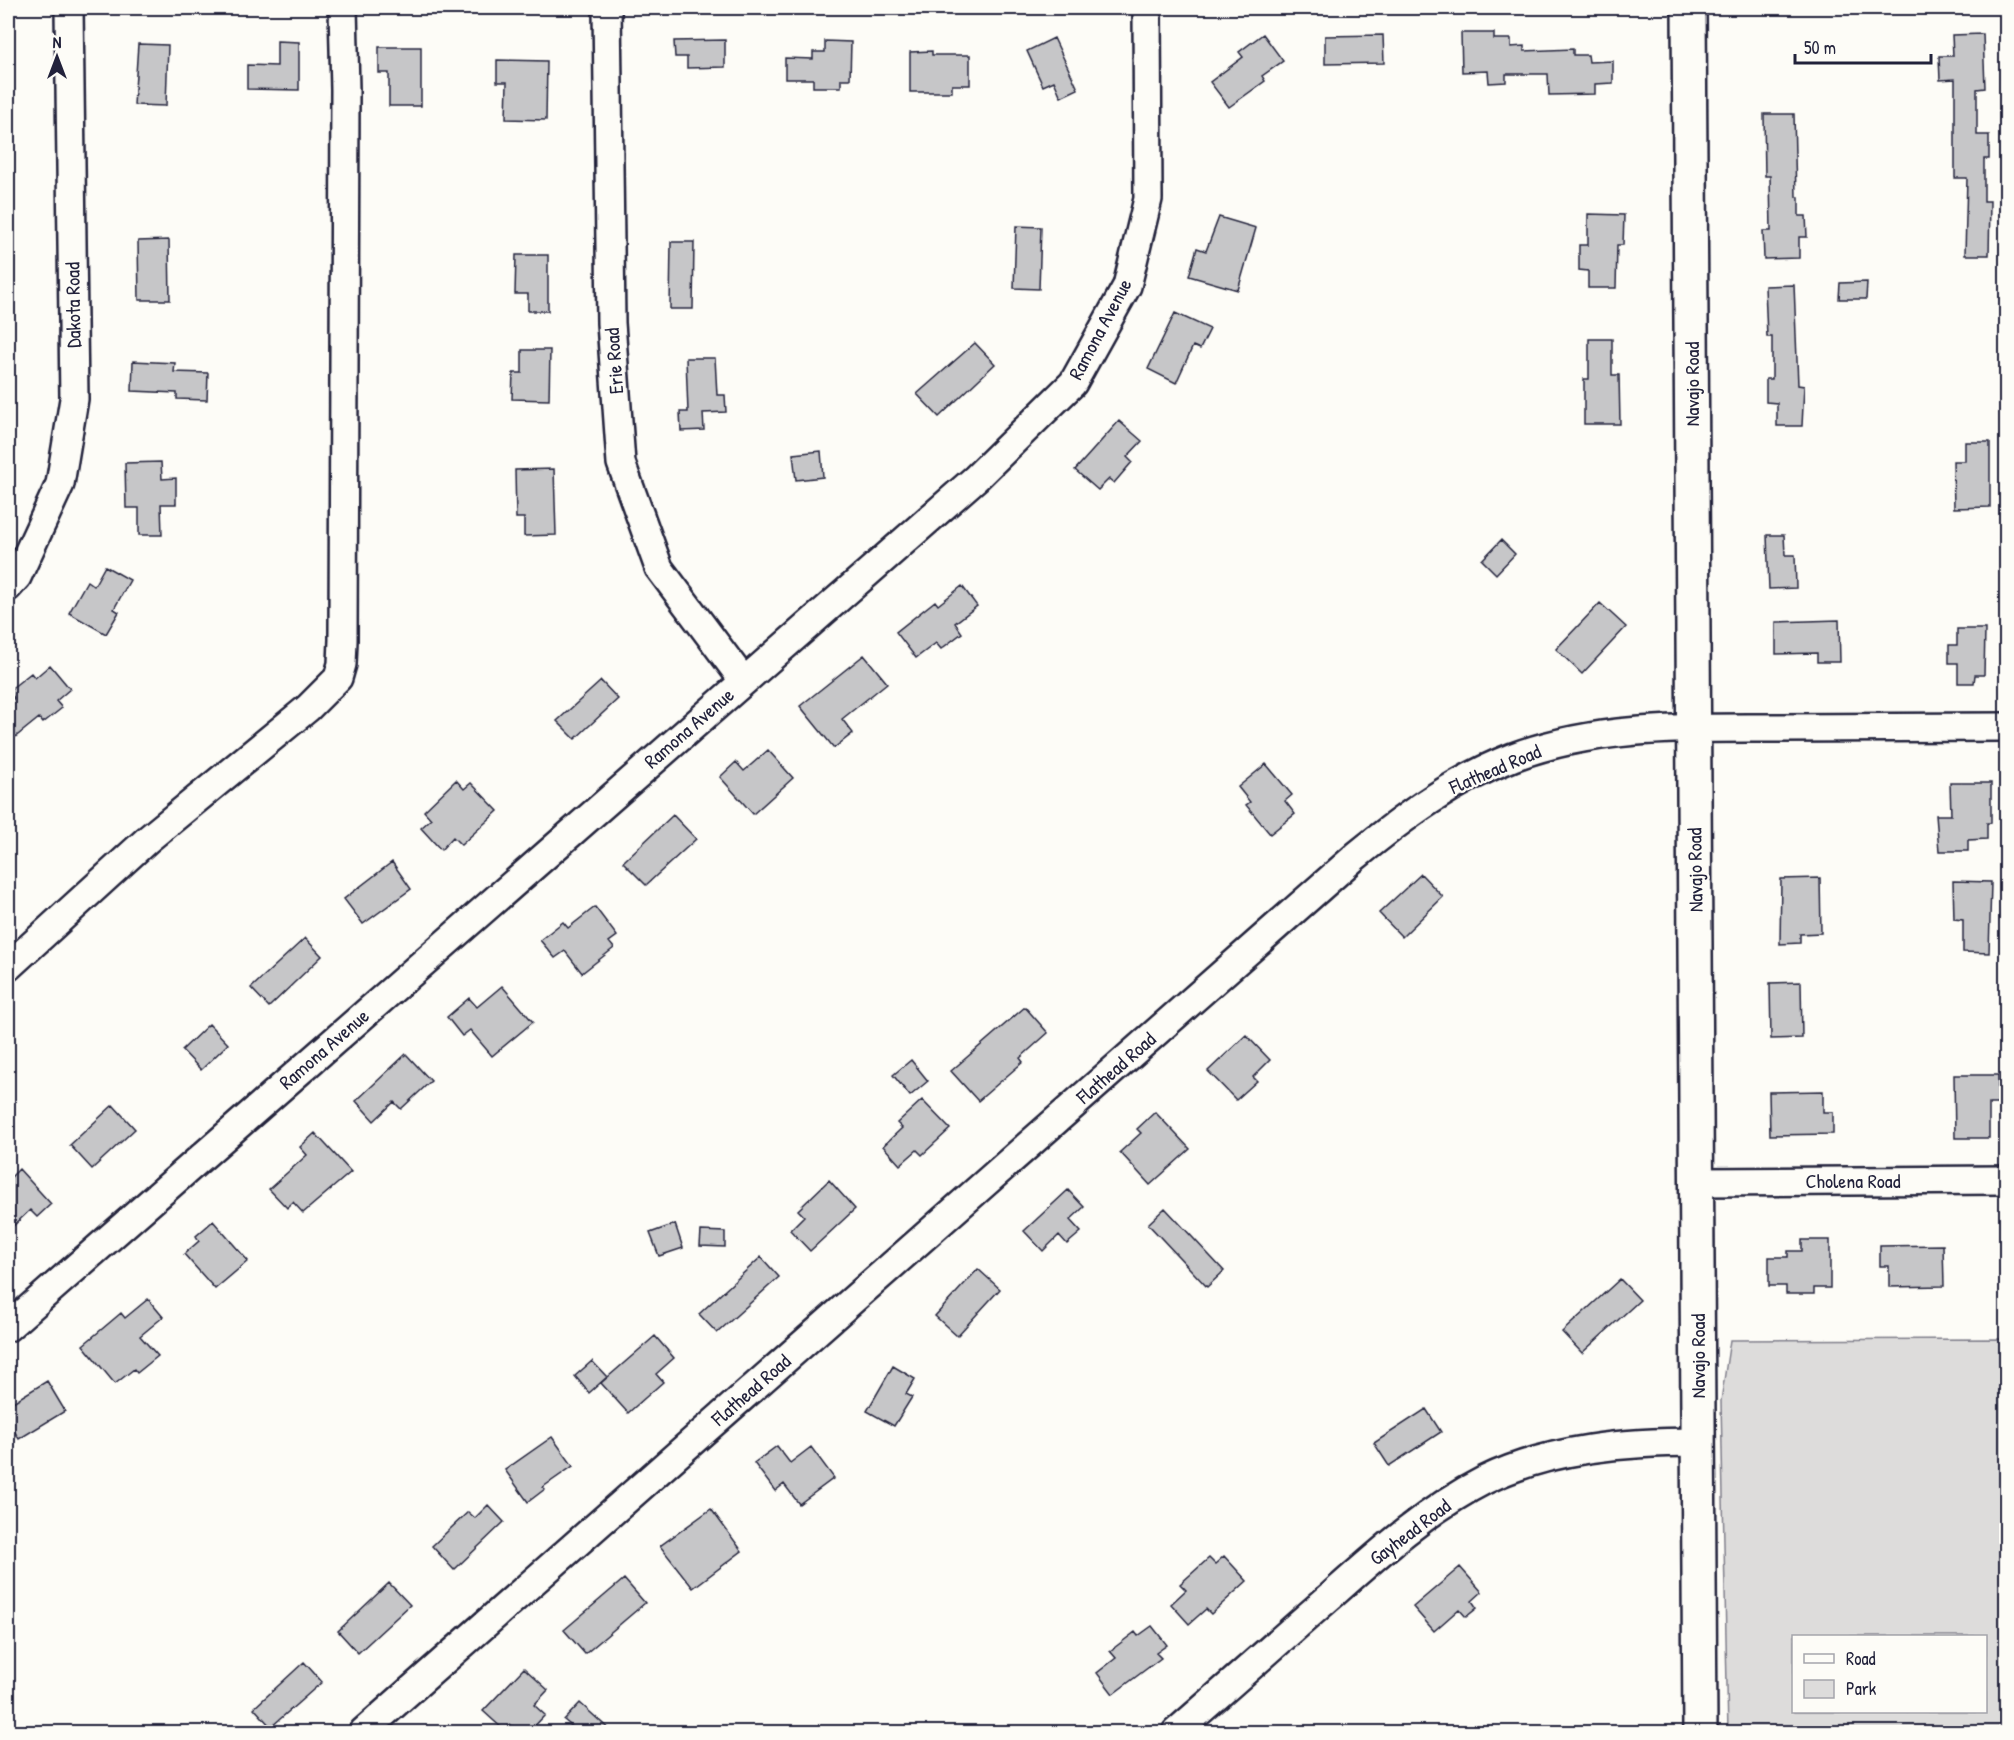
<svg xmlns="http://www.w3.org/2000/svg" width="2014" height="1740" viewBox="0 0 2014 1740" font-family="'Patrick Hand',sans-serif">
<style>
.green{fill:#dddcdb;stroke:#807f8b;stroke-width:1.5;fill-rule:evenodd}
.building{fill:#c6c6c8;stroke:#22223b;stroke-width:1.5}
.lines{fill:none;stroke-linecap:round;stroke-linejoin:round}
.minor-casing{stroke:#22223b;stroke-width:32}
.major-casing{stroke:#22223b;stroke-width:38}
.minor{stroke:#fdfcf7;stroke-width:27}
.major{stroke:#fdfcf7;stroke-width:33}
.labels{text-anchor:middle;stroke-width:4.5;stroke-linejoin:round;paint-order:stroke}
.street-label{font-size:20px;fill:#22223b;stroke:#fdfcf7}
</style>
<rect width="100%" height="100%" fill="#fdfcf7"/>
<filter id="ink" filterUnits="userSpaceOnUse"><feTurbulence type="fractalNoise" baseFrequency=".0167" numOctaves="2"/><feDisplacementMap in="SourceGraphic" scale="12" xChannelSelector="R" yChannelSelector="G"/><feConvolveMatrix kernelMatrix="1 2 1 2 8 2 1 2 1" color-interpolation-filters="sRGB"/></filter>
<g filter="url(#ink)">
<path class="green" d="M 2006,1339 L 2006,1732 L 1728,1732 L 1721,1401 L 1730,1340 ZM 1794,1636 L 1986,1636 L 1986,1712 L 1794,1712 Z"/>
<path class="building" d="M 1461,33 L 1494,33 L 1494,39 L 1511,39 L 1511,47 L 1524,46 L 1524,51 L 1573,49 L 1573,55 L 1588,55 L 1589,62 L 1613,61 L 1613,83 L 1595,84 L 1595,94 L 1549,95 L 1548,74 L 1506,74 L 1506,82 L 1489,83 L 1488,71 L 1462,72 Z
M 1263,34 L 1283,61 L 1262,76 L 1265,81 L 1229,107 L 1210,82 L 1243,57 L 1239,52 Z
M 1983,34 L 1985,88 L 1977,89 L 1977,135 L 1989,135 L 1989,159 L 1984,159 L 1984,201 L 1990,201 L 1989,255 L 1965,255 L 1967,178 L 1955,178 L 1955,79 L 1940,80 L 1939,56 L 1953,56 L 1952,35 Z
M 1383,35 L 1384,63 L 1325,64 L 1325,36 Z
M 1054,38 L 1078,89 L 1061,97 L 1054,81 L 1043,86 L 1027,51 Z
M 725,40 L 725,67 L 687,68 L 687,57 L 675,57 L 674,41 Z
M 277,41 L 299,42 L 299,90 L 247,89 L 247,65 L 277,66 Z
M 825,41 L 851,42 L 850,79 L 841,79 L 841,87 L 813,87 L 813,79 L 785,79 L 785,58 L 813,59 L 813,52 L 825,52 Z
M 138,44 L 168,45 L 166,106 L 134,105 Z
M 379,47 L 421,47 L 421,106 L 389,106 L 389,73 L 379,73 Z
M 932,51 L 932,55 L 970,55 L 970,85 L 952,85 L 952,92 L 910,92 L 910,52 Z
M 497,60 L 547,61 L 546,120 L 506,119 L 507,82 L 497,82 Z
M 1764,114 L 1794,114 L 1796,197 L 1799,197 L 1799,216 L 1806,216 L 1807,237 L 1799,237 L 1799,258 L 1764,259 L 1763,231 L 1771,231 L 1770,176 L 1765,176 Z
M 1588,214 L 1624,215 L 1623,245 L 1617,245 L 1616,288 L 1588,288 L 1588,271 L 1579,270 L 1579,245 L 1588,245 Z
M 1219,217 L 1256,228 L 1238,290 L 1189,276 L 1197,248 L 1206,251 Z
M 1016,226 L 1041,227 L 1039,289 L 1014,288 Z
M 169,240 L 170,300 L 139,300 L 138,241 Z
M 671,242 L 694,242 L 693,309 L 670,309 Z
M 516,255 L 548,255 L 548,311 L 528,311 L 528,294 L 515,294 Z
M 1867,282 L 1866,299 L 1839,299 L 1840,283 Z
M 1794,285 L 1798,385 L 1804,386 L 1802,426 L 1777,426 L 1777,403 L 1766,402 L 1766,379 L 1772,379 L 1772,337 L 1767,337 L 1765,286 Z
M 1175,313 L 1210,329 L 1200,349 L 1193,346 L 1176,383 L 1148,369 Z
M 1589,339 L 1612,339 L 1612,375 L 1619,375 L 1620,424 L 1584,424 L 1584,379 L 1589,379 Z
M 975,343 L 995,364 L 939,417 L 917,394 Z
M 522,350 L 550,350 L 549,400 L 512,399 L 513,373 L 522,373 Z
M 686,358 L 715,358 L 717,395 L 725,395 L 726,412 L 703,413 L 704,430 L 681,431 L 680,412 L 688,412 Z
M 133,361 L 175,363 L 174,372 L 208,373 L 207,400 L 177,399 L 177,393 L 132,391 Z
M 1119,421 L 1142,441 L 1127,457 L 1132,462 L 1114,483 L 1109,479 L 1098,490 L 1075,470 Z
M 1965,442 L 1990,442 L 1990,507 L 1954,508 L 1953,461 L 1965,461 Z
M 821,451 L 823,477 L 796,480 L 793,454 Z
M 161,462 L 162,479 L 176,478 L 176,504 L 161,504 L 162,535 L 139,535 L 139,508 L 126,508 L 125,463 Z
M 554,469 L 556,535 L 524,536 L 524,518 L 516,518 L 515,470 Z
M 1767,535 L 1784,535 L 1785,555 L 1795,555 L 1796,588 L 1769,589 Z
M 1501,540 L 1515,554 L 1496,574 L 1482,560 Z
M 105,566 L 130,580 L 114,609 L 119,612 L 106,634 L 69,613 L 87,581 L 94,586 Z
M 962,586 L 977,606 L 955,623 L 962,633 L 941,649 L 936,643 L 916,658 L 896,632 L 935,601 L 938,605 Z
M 1600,603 L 1626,627 L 1582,674 L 1556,649 Z
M 1839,620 L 1840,662 L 1817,662 L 1817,653 L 1776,654 L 1776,622 Z
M 1957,629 L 1985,629 L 1984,675 L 1975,675 L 1974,683 L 1958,683 L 1958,663 L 1949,663 L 1949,645 L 1957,645 Z
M 864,655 L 887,683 L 842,719 L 853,733 L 834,748 L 800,706 Z
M 50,665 L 70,689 L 56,701 L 62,708 L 43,723 L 39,718 L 8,743 L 8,704 L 14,698 L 8,691 L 31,673 L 35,678 Z
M 601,681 L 618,699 L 575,739 L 557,721 Z
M 768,750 L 793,778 L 753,814 L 720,777 L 736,762 L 744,771 Z
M 1266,764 L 1292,795 L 1285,801 L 1295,814 L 1270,834 L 1246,805 L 1250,802 L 1238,787 Z
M 456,780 L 464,789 L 471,783 L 498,811 L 461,845 L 453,837 L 441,850 L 421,828 L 431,819 L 424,811 Z
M 1950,783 L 1991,783 L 1991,823 L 1987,823 L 1987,839 L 1968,840 L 1968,851 L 1939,851 L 1936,815 L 1951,815 Z
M 673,815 L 696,839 L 646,885 L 623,862 Z
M 392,862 L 411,889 L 363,924 L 344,899 Z
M 1421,874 L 1443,897 L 1402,937 L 1379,913 Z
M 1820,878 L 1821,933 L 1800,934 L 1800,943 L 1780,944 L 1781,879 Z
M 1953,881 L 1991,882 L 1989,953 L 1963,952 L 1963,920 L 1954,919 Z
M 595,907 L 617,936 L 609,942 L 614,948 L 582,973 L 565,951 L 555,958 L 540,940 L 563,922 L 568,928 Z
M 305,938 L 322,956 L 269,1007 L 251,988 Z
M 1801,982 L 1802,1038 L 1771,1039 L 1770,983 Z
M 502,986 L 533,1022 L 492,1056 L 470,1030 L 462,1036 L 447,1017 L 469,998 L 477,1007 Z
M 1025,1007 L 1048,1033 L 1020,1058 L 1023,1062 L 978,1101 L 951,1071 Z
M 209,1024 L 228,1044 L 201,1070 L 182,1050 Z
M 1246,1035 L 1270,1060 L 1253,1077 L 1257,1081 L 1236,1100 L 1208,1071 Z
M 406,1054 L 431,1081 L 401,1109 L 394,1102 L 374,1121 L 356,1101 Z
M 911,1060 L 928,1081 L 910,1096 L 893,1075 Z
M 1954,1075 L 1998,1075 L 1998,1104 L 1989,1104 L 1989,1138 L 1955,1138 Z
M 1823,1091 L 1823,1112 L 1833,1112 L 1833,1134 L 1770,1135 L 1769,1092 Z
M 922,1100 L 950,1129 L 922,1155 L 917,1150 L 900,1165 L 883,1146 L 902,1128 L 897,1123 Z
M 113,1105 L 135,1129 L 92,1169 L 70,1145 Z
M 1155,1112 L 1190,1149 L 1150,1185 L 1120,1152 L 1141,1133 L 1137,1129 Z
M 315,1133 L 351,1172 L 303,1213 L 293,1202 L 287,1208 L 269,1189 L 307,1155 L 300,1147 Z
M 19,1169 L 51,1204 L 37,1217 L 30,1210 L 8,1231 L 8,1180 Z
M 829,1180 L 855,1209 L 810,1251 L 790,1230 L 804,1216 L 798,1210 Z
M 1068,1190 L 1084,1207 L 1070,1220 L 1081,1232 L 1067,1244 L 1059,1235 L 1043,1251 L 1024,1231 Z
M 1165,1208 L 1224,1271 L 1207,1287 L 1148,1224 Z
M 213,1221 L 248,1261 L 215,1289 L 184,1254 L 199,1241 L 196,1236 Z
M 675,1224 L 683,1248 L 659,1256 L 650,1233 Z
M 701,1231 L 725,1232 L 725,1247 L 700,1246 Z
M 1802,1240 L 1830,1240 L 1830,1288 L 1814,1288 L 1814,1294 L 1786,1294 L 1786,1286 L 1769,1286 L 1769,1257 L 1788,1257 L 1788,1251 L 1802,1251 Z
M 1943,1245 L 1944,1286 L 1889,1287 L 1889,1266 L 1880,1266 L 1880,1246 Z
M 761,1257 L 779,1277 L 717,1333 L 699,1314 Z
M 978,1269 L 1000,1289 L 957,1336 L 935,1316 Z
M 1620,1279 L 1640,1300 L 1582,1353 L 1562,1332 Z
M 148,1299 L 163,1317 L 140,1336 L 158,1356 L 137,1373 L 134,1369 L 115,1384 L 83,1345 L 121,1313 L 125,1318 Z
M 655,1336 L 674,1358 L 656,1374 L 663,1382 L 628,1413 L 601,1383 Z
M 592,1361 L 607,1377 L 589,1393 L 575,1376 Z
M 893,1366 L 915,1379 L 906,1394 L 912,1397 L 894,1426 L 867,1411 Z
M 47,1381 L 65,1411 L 19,1439 L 8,1421 L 8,1405 Z
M 1426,1409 L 1441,1432 L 1389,1466 L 1374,1443 Z
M 552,1437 L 573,1466 L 543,1487 L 545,1489 L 528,1502 L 505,1470 Z
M 777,1446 L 790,1463 L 811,1447 L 834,1478 L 799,1504 L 784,1484 L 775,1491 L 754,1463 Z
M 488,1505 L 504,1522 L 454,1570 L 432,1546 L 468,1512 L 475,1518 Z
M 711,1509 L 742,1551 L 693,1588 L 660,1546 Z
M 1224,1556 L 1247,1581 L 1211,1614 L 1206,1609 L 1189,1624 L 1171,1604 L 1186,1590 L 1180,1584 L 1209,1558 L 1215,1564 Z
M 1460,1567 L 1482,1592 L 1472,1601 L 1477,1608 L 1466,1617 L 1459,1609 L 1434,1631 L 1413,1607 Z
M 624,1579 L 645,1603 L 585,1654 L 564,1630 Z
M 389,1583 L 410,1605 L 358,1653 L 338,1631 Z
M 1152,1626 L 1167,1645 L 1156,1653 L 1161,1658 L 1113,1694 L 1097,1673 L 1116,1658 L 1110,1651 L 1135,1632 L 1138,1636 Z
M 304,1662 L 322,1682 L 271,1727 L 254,1708 Z
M 524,1668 L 548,1690 L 534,1705 L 545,1715 L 529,1732 L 519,1732 L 510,1724 L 504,1730 L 483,1711 Z
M 580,1703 L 612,1732 L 579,1732 L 564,1720 Z"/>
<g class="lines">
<defs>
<path id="minor" d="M 607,8 L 611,323 L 621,463 L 659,568 L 743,680
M 8,587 L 17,577 L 60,484 L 74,399 L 69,8
M 8,967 L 147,840 L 308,708 L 338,678 L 342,664 L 343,640 L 345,90 L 343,8
M 1699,1182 L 2006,1180
M 8,1327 L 976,478 L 1073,383 L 1127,286 L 1148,199 L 1147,8
M 363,1732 L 1356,856 C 1405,816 1454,780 1513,757 C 1598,725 1689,728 1779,728 C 1855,727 1931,727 2006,727
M 1176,1732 C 1228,1687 1280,1640 1333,1594 C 1380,1552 1428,1509 1485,1480 C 1551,1448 1626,1442 1698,1442"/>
<path id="major" d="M 1689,8 L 1700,1732"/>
</defs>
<use href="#minor" class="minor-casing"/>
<use href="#major" class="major-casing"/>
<use href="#minor" class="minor"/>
<use href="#major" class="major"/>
</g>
</g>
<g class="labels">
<g class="street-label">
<text transform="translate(73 305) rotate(-91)" y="7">Dakota Road</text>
<text transform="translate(1100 329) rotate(-62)" y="7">Ramona Avenue</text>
<text transform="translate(614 361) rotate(-94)" y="7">Erie Road</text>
<text transform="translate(1692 384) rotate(-90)" y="7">Navajo Road</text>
<text transform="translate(689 728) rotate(-41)" y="7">Ramona Avenue</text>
<text transform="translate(1495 769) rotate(-23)" y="7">Flathead Road</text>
<text transform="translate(1695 870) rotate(-91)" y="7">Navajo Road</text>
<text transform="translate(324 1049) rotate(-41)" y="7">Ramona Avenue</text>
<text transform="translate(1116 1068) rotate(-41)" y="7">Flathead Road</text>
<text x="1853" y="1188">Cholena Road</text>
<text transform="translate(1698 1356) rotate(-90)" y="7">Navajo Road</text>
<text transform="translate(751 1390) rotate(-41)" y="7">Flathead Road</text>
<text transform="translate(1410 1532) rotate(-37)" y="7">Gayhead Road</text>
</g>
</g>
<rect width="2014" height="1740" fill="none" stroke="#fdfcf7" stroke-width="30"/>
<rect x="15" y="15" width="1984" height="1710" fill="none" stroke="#22223b" stroke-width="2" filter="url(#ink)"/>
<rect x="1792" y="1635" width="195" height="78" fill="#fdfcf7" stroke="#a5a5ac" stroke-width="1.5"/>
<rect x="1804" y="1654" width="30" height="9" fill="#fdfcf7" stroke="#a5a5ac" stroke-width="1.5"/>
<text x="1846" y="1665" font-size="18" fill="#22223b">Road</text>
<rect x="1804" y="1680" width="30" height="18" fill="#dddcdb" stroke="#a5a5ac" stroke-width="1.5"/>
<text x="1846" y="1695" font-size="18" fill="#22223b">Park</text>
<g transform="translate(57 57)" stroke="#fdfcf7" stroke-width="4.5" paint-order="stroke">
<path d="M0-4.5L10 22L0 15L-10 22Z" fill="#22223b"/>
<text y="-9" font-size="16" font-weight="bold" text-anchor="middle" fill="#22223b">N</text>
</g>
<path d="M1795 54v9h136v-9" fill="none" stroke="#22223b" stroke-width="3"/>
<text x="1804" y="54" font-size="18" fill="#22223b" stroke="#fdfcf7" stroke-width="4.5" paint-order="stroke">50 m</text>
</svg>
